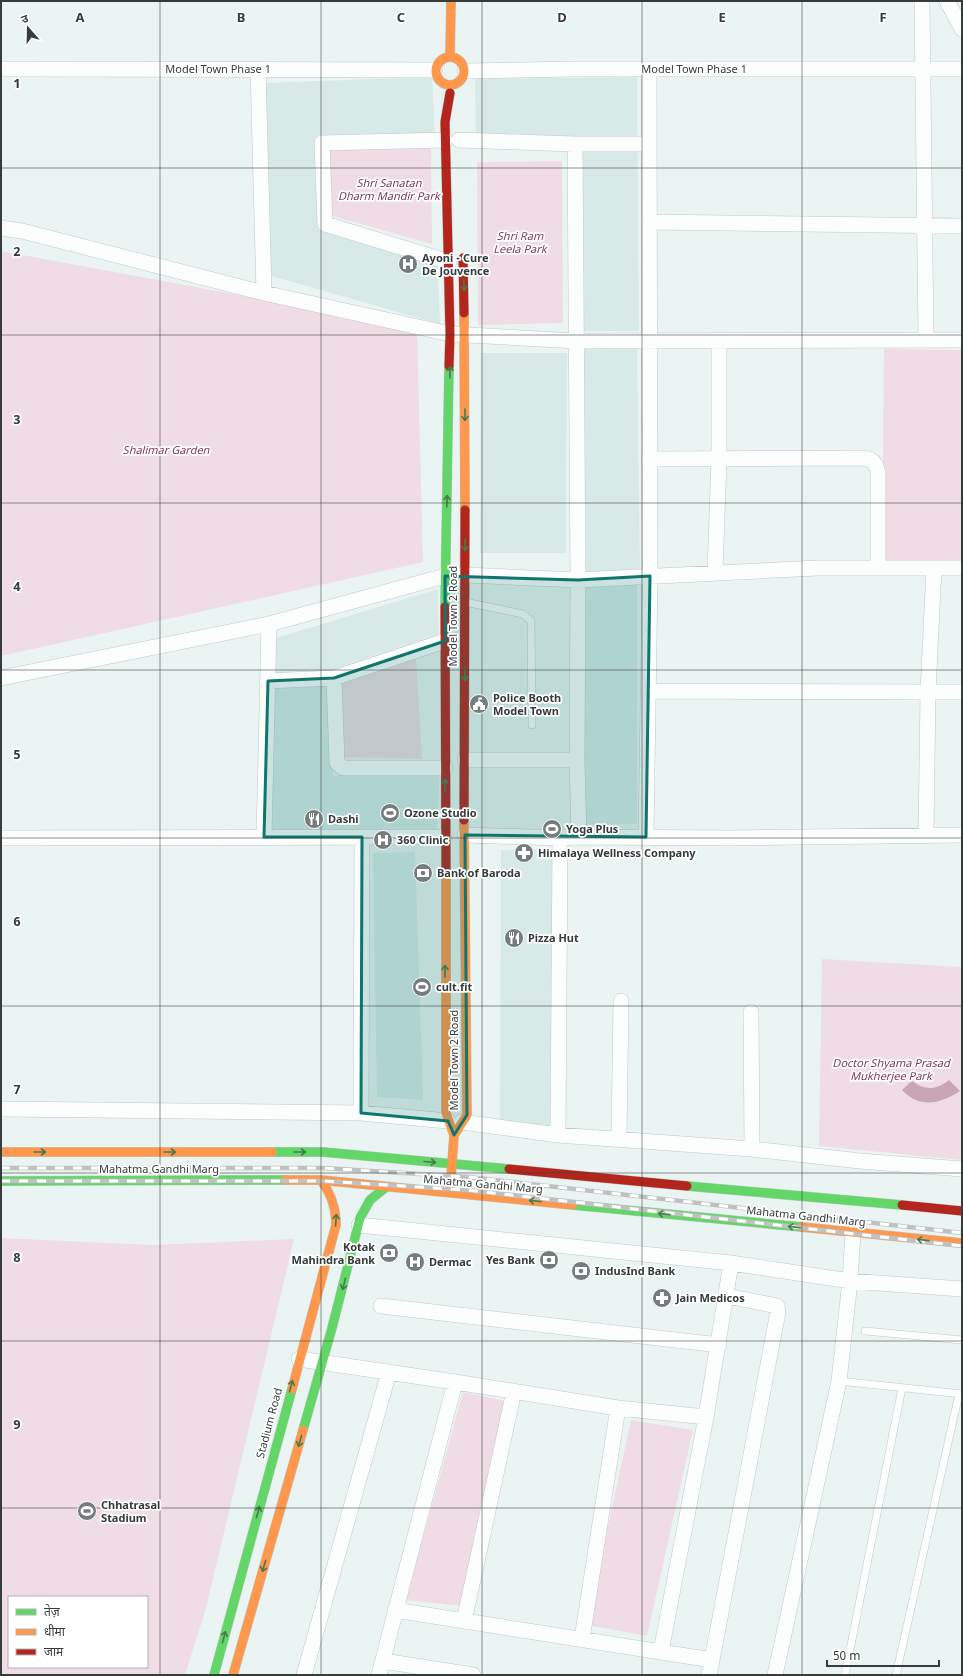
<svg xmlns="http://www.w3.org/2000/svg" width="963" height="1676" viewBox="0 0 963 1676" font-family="Georgia,'Noto Sans Devanagari',serif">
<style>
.built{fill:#d7eae8}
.green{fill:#f0dce5;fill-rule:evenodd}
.water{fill:#caa5b5}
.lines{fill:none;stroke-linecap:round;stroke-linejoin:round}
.lane-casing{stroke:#c1c9c8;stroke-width:8}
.street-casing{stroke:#c1c9c8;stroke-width:16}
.fast-casing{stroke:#c1c9c8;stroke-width:10}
.slow-casing{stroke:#c1c9c8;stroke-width:10}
.jam-casing{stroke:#c1c9c8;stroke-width:10}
.lane{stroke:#fcfdfd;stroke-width:7}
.street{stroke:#fcfdfd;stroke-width:15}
.fast{stroke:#63d668;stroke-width:9}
.slow{stroke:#ff974d;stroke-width:9}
.jam{stroke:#b3261e;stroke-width:9}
.rail-casing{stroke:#c0c2c2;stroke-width:4.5}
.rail{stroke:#fff;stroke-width:3;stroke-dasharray:9;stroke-linecap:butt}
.oneway{stroke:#487a4e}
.marked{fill:#0f766e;fill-opacity:0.2;stroke:#0f766e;stroke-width:3;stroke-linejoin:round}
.grid{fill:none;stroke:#363c3c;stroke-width:1;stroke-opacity:0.55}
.labels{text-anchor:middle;stroke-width:3.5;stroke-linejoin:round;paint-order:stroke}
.street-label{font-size:11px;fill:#363c3c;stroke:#fff}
.park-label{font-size:11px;font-style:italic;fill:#82395b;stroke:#fff}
.poi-label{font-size:11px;font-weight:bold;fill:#363c3c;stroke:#fff;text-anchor:start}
.grid-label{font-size:13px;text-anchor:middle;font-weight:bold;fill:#363c3c;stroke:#fff;stroke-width:3.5;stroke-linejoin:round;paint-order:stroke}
</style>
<rect width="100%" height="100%" fill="#eaf4f2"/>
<path class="built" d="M 432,77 L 435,144 L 323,145 L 324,228 L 437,250 L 440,324 L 268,275 L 263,83 Z
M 637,77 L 639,331 L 573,331 L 571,141 L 476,142 L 475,79 Z
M 637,345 L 640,570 L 586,572 L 583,346 Z
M 481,353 L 567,353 L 566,553 L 480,553 Z
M 637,580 L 637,824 L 583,825 L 583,581 Z
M 438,589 L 439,641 L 331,678 L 333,776 L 440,770 L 437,829 L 268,831 L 276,638 Z
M 556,849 L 554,1129 L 500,1123 L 501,850 Z
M 415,852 L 423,1100 L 377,1097 L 373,853 Z"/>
<path class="green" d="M 431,147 L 432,244 L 329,215 L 323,148 Z
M 562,161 L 563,323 L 478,325 L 477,162 Z
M 1,251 L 417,328 L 423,562 L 1,656 Z
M 884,349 L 962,350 L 962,562 L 882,561 Z
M 416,657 L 422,759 L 343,757 L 340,680 Z
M 822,959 L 962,967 L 962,1160 L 819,1146 Z
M 1,1238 L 153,1245 L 294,1239 L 206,1608 L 185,1675 L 1,1675 ZM 9,1597 L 147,1597 L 147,1667 L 9,1667 Z
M 463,1392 L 515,1403 L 472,1607 L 406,1600 Z
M 631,1420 L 693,1430 L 647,1636 L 587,1625 Z"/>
<path class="water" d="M 949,1080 L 960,1091 C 940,1104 920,1109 902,1090 L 912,1081 C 924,1091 937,1090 949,1080 Z"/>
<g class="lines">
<defs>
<path id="lane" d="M 465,602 L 523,614 L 531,621 L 532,725
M 865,1331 L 962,1340
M 839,1381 L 962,1394
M 845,1675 L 902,1388
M 896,1675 L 959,1394"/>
<path id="street" d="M 922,1 L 926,340
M 947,1 L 962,29
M 1,69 L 435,70
M 258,69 L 264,293
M 465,71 L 573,69 L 962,69
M 445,140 L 322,143 L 325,224 L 449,262
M 459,140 L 575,144 L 649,144
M 575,144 L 578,580 L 577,760 L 579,837
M 649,222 L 962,226
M 1,228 L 22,231 L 264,293 L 450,334 L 576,341 L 962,340
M 649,459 L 863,458 C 873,459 876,463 878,473 L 878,568
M 715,573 L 719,458 L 719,340
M 1,678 L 269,624 L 445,576 L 465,575 L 578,580 L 817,568 L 962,568
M 334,678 L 337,763 L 343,768 L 445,768
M 268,681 L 334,678 L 445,641
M 648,691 L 928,692 L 934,568
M 465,760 L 577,760
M 465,835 L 560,838 L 579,837 L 733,838 L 962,835
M 926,835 L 928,692 L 962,692
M 264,837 L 269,624
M 646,837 L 650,576 L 649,69
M 1,838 L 444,837
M 751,1012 L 752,1149
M 1,1109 L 361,1113 L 448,1121
M 361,1113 L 362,837
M 462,1122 L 558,1135 L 752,1149 L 860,1161 L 962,1169
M 558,1135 L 560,838
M 619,1139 L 621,1001
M 359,1225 L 731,1263 L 850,1281 L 962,1289
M 381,1306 L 719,1345
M 299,1359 L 455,1382 L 618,1408 L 706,1417 L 731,1263
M 395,1610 L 712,1660 L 778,1312 L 777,1306 L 727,1296
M 464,1621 L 514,1391
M 582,1639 L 618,1408
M 661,1651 L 706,1417
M 383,1661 L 473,1675
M 304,1675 L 389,1372
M 379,1675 L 455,1382
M 709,1675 L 712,1660
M 775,1675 L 839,1381 L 850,1281 L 853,1233"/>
<path id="fast" d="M 445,607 L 449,366
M 272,1152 L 323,1152 L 509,1169
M 1,1181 L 285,1180
M 687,1186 L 902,1205
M 573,1205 L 802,1227
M 303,1430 L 332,1328 L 360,1218 L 370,1200 L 386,1187
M 214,1675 L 292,1389"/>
<path id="slow" d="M 450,56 L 451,1
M436 71a14 14 0 1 1 28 0a14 14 0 1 1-28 0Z
M 464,313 L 465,510
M 446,870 L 446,1113 L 454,1135 L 450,1192
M 454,1135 L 467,1115 L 464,820
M 1,1152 L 272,1152
M 285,1180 L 321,1180 L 573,1205
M 802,1227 L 962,1243
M 292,1389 L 336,1225 C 336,1207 331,1194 321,1180
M 233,1675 L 303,1430"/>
<path id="jam" d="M 463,258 L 464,313
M 449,366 L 450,334 L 445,122 L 450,93
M 445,607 L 446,870
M 464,820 L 465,510
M 509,1169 L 687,1186
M 902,1205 L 962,1211"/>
</defs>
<use href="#lane" class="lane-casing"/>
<use href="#street" class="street-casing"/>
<use href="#fast" class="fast-casing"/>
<use href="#slow" class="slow-casing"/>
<use href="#jam" class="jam-casing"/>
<use href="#lane" class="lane"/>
<use href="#street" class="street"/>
<use href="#fast" class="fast"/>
<use href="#slow" class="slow"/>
<use href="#jam" class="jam"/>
<defs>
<path id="rail" d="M 1,1168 L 323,1168 L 469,1177 L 962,1233
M 1,1181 L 323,1181 L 467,1190 L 962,1246"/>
</defs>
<use href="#rail" class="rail-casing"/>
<use href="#rail" class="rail"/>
</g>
<defs><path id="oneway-shaft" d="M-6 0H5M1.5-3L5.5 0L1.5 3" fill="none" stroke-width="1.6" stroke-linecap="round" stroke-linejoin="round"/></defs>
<g class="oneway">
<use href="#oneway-shaft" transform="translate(464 285) rotate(88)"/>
<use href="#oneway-shaft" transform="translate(450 372) rotate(-89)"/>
<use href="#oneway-shaft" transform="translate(465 415) rotate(90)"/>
<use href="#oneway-shaft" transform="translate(447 501) rotate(-89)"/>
<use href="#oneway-shaft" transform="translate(465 545) rotate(90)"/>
<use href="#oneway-shaft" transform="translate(465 675) rotate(90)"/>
<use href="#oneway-shaft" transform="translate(445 785) rotate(-89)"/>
<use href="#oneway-shaft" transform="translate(445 971) rotate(-90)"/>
<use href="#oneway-shaft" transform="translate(40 1152)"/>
<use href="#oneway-shaft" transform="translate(170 1152)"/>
<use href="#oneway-shaft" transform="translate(300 1152)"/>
<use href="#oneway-shaft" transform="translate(430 1162) rotate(5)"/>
<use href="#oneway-shaft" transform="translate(535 1201) rotate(-174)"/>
<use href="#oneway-shaft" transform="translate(664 1214) rotate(-174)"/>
<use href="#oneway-shaft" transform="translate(336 1220) rotate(-86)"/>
<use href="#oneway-shaft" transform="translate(794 1227) rotate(-174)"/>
<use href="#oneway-shaft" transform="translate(923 1240) rotate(-174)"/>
<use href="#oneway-shaft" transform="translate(344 1284) rotate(104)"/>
<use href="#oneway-shaft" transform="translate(291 1386) rotate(-75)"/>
<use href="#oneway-shaft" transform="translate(300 1441) rotate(106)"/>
<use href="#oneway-shaft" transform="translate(258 1512) rotate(-75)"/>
<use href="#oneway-shaft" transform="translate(264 1566) rotate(106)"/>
<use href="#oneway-shaft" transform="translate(224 1637) rotate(-75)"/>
</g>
<path class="marked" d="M 445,576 L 578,580 L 650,576 L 646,837 L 465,835 L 467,1115 L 454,1135 L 448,1121 L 361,1113 L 362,837 L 264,837 L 268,681 L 334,678 L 445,641 Z"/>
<path class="grid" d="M 160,1 L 160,1675M 321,1 L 321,1675M 482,1 L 482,1675M 642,1 L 642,1675M 802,1 L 802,1675M 1,168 L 962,168M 1,335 L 962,335M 1,503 L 962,503M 1,670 L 962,670M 1,838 L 962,838M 1,1006 L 962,1006M 1,1173 L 962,1173M 1,1341 L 962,1341M 1,1508 L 962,1508"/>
<defs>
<symbol id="hospital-disc" viewBox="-11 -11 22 22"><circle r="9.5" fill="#757c7c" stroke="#fff"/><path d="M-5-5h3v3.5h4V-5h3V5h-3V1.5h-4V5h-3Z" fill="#fff"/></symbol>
<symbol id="civic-disc" viewBox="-11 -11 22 22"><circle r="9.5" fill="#757c7c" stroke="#fff"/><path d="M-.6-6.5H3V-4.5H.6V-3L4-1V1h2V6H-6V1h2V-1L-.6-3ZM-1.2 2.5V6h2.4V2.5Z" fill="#fff"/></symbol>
<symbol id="stadium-disc" viewBox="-11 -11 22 22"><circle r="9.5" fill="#757c7c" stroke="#fff"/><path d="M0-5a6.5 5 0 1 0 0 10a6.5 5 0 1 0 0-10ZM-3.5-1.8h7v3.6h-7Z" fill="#fff"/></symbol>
<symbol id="restaurant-disc" viewBox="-11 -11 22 22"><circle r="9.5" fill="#757c7c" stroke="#fff"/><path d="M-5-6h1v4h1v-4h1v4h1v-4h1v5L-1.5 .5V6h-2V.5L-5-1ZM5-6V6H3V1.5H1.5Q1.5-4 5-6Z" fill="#fff"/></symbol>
<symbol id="pharmacy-disc" viewBox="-11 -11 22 22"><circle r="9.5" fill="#757c7c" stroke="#fff"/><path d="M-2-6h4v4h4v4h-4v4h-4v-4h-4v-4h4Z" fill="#fff"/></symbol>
<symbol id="bank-disc" viewBox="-11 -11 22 22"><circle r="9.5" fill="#757c7c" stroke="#fff"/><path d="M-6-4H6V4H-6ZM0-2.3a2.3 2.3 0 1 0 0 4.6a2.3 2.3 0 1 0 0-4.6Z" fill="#fff"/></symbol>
</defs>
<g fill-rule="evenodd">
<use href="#hospital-disc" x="397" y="253" width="22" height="22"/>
<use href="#civic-disc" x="468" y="693" width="22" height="22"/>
<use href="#stadium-disc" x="379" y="802" width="22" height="22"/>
<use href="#restaurant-disc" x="303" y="808" width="22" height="22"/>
<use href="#stadium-disc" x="541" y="818" width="22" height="22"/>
<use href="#hospital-disc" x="372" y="829" width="22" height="22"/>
<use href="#pharmacy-disc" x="513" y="842" width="22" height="22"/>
<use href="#bank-disc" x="412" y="862" width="22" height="22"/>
<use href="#restaurant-disc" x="503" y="927" width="22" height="22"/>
<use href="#stadium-disc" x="411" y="976" width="22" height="22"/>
<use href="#bank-disc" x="378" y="1242" width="22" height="22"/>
<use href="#bank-disc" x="538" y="1249" width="22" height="22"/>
<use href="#hospital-disc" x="404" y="1251" width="22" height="22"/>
<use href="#bank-disc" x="570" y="1260" width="22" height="22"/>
<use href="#pharmacy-disc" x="651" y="1287" width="22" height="22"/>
<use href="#stadium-disc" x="76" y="1500" width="22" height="22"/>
</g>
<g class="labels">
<g class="street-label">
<text x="218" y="73">Model Town Phase 1</text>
<text x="694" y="73">Model Town Phase 1</text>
<text transform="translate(453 616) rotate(-90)" y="4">Model Town 2 Road</text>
<text transform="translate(454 1060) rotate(-90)" y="4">Model Town 2 Road</text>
<text x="159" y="1173">Mahatma Gandhi Marg</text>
<text transform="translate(483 1184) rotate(5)" y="4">Mahatma Gandhi Marg</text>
<text transform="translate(806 1216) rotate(6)" y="4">Mahatma Gandhi Marg</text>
<text transform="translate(269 1423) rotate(-75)" y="4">Stadium Road</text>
</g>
<g class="park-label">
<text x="389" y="187">Shri Sanatan<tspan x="389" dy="13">Dharm Mandir Park</tspan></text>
<text x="520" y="240">Shri Ram<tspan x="520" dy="13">Leela Park</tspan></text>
<text x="166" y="454">Shalimar Garden</text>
<text x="891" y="1067">Doctor Shyama Prasad<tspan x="891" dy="13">Mukherjee Park</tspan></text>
</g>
<g class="poi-label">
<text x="422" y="262">Ayoni - Cure<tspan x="422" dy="13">De Jouvence</tspan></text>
<text x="493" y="702">Police Booth<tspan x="493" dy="13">Model Town</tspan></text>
<text x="404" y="817">Ozone Studio</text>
<text x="328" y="823">Dashi</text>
<text x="566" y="833">Yoga Plus</text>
<text x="397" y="844">360 Clinic</text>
<text x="538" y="857">Himalaya Wellness Company</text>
<text x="437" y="877">Bank of Baroda</text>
<text x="528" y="942">Pizza Hut</text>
<text x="436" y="991">cult.fit</text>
<text x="375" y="1251" text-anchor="end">Kotak<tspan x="375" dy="13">Mahindra Bank</tspan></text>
<text x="535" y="1264" text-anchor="end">Yes Bank</text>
<text x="429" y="1266">Dermac</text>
<text x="595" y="1275">IndusInd Bank</text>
<text x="676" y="1302">Jain Medicos</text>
<text x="101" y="1509">Chhatrasal<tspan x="101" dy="13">Stadium</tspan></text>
</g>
</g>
<g class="grid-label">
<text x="80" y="22">A</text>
<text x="241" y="22">B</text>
<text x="401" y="22">C</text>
<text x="562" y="22">D</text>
<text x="722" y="22">E</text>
<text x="883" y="22">F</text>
<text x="17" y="88">1</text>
<text x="17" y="256">2</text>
<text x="17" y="424">3</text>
<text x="17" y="591">4</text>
<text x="17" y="759">5</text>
<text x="17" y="926">6</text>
<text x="17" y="1094">7</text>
<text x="17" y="1262">8</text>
<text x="17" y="1429">9</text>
</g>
<rect width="963" height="1676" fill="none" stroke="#363c3c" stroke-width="4"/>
<rect x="8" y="1596" width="140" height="72" fill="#ffffff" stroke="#afb1b1"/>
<rect x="16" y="1609" width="20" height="6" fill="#63d668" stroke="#afb1b1"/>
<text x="44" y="1616" font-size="12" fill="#363c3c">तेज़</text>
<rect x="16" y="1629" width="20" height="6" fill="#ff974d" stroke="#afb1b1"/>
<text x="44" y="1636" font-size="12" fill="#363c3c">धीमा</text>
<rect x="16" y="1649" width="20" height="6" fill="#b3261e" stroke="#afb1b1"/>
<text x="44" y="1656" font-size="12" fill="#363c3c">जाम</text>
<g transform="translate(28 28) rotate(340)" stroke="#ffffff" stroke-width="3" paint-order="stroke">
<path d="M0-3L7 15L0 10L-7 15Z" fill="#363c3c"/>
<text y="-6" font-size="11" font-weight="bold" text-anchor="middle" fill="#363c3c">उ</text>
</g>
<path d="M827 1660v6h112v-6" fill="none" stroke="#363c3c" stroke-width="2"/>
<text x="833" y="1660" font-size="12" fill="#363c3c" stroke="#ffffff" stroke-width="3" paint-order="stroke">50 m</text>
</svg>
